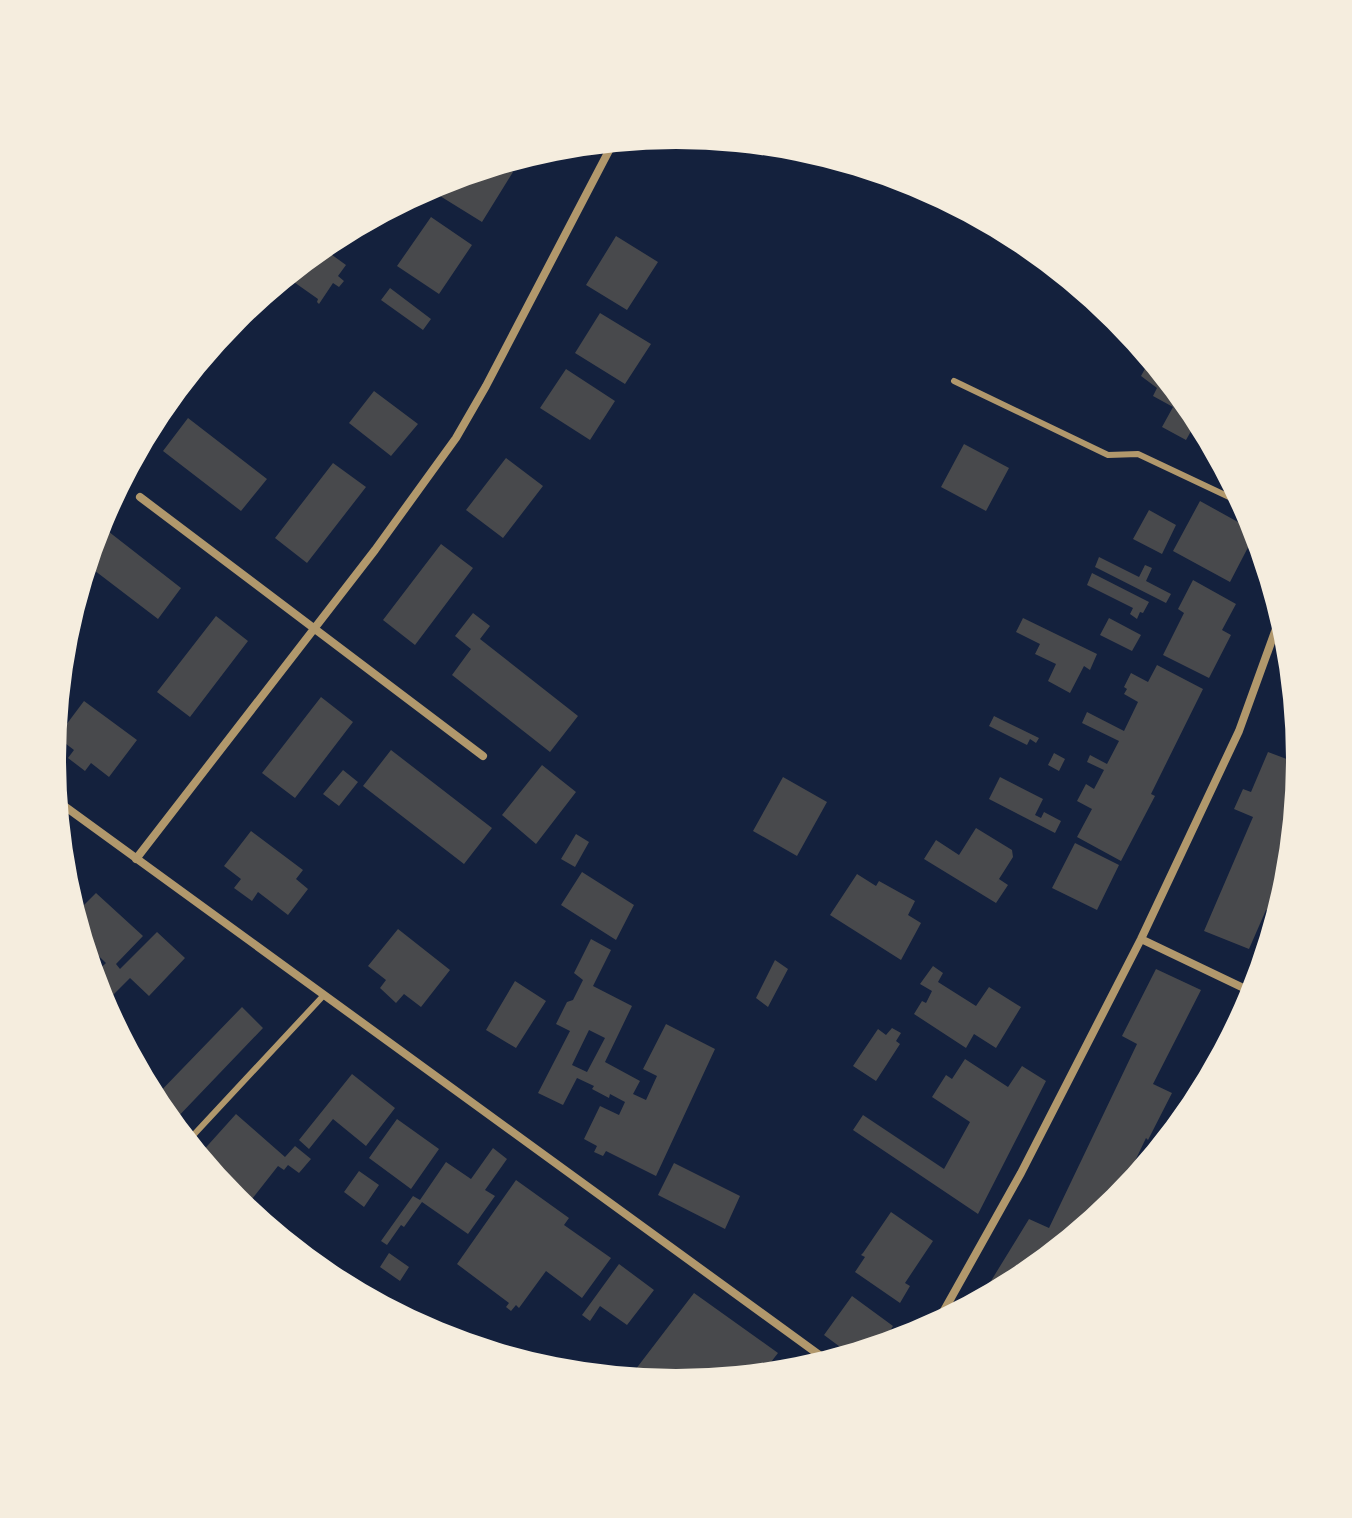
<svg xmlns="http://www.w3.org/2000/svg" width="1352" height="1518" viewBox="0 0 1352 1518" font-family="'Golos Text',sans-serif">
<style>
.building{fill:#48494c;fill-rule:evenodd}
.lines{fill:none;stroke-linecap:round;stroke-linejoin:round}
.service{stroke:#b1986c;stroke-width:6}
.minor{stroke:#b1986c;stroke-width:8}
</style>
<rect width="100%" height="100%" fill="#14213d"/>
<path class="building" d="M 500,164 L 513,172 L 482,222 L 440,196 L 452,178 Z
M 431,217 L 472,245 L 439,294 L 397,266 Z
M 616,236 L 658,262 L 627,310 L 586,285 Z
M 321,247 L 346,265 L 338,276 L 344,281 L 339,287 L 333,283 L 319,304 L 317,302 L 318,299 L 291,280 L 289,283 L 283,278 L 302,263 L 304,264 Z
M 390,288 L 431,319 L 423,330 L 381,300 Z
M 600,313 L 651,344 L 625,384 L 575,353 Z
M 1147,365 L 1163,374 L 1195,413 L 1203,428 L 1195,424 L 1186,440 L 1162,427 L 1173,407 L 1153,396 L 1157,388 L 1141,376 Z
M 566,369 L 615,401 L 590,440 L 540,408 Z
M 374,391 L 418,424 L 391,456 L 349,423 Z
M 188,418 L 267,479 L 241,511 L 163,451 Z
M 964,444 L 1009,468 L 986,511 L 941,487 Z
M 506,458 L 543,486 L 503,538 L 466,510 Z
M 333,463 L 366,487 L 307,563 L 275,538 Z
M 1200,501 L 1256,532 L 1230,582 L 1173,551 Z
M 1149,510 L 1176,525 L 1162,554 L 1133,539 Z
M 104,528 L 181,588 L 158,619 L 86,564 L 93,543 Z
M 441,544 L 473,568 L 415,645 L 383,620 Z
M 1099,557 L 1139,577 L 1145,565 L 1152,568 L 1146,581 L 1171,594 L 1166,603 L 1095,567 Z
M 1092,573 L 1149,602 L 1143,613 L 1140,612 L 1137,619 L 1130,614 L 1133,608 L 1087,585 Z
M 1193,580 L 1236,604 L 1222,630 L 1231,635 L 1209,678 L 1163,655 L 1184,613 L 1178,609 Z
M 473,613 L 490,626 L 480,639 L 578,716 L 550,752 L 452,675 L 471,649 L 455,636 Z
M 216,616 L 248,641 L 190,717 L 157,692 Z
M 1023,618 L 1097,654 L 1090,670 L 1084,666 L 1070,693 L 1048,681 L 1056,664 L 1035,654 L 1040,644 L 1016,632 Z
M 1109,618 L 1141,635 L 1132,651 L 1100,635 Z
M 1157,665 L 1203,689 L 1151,794 L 1155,796 L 1121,861 L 1077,837 L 1092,809 L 1077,801 L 1086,784 L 1094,789 L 1104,770 L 1087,762 L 1090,755 L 1107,764 L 1119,741 L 1082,723 L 1087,712 L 1124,731 L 1138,702 L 1124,694 L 1127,689 L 1124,687 L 1131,673 L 1148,682 Z
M 321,697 L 353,722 L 295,798 L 262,773 Z
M 84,701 L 137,740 L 109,777 L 91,763 L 85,771 L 68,758 L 74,750 L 57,737 Z
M 994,716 L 1004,721 L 1039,738 L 1036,743 L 1030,739 L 1027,745 L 989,726 Z
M 391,750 L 492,828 L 464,864 L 363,786 Z
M 1268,752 L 1300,764 L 1291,852 L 1274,892 L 1283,896 L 1278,915 L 1266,910 L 1249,949 L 1204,931 L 1253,817 L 1234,809 L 1243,789 L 1251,792 Z
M 1054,753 L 1065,759 L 1059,771 L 1048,765 Z
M 542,765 L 576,792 L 536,844 L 502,815 Z
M 343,770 L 358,782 L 339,806 L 323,794 Z
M 783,777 L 827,802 L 797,856 L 753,831 Z
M 1000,777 L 1043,799 L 1035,815 L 1041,818 L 1044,812 L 1061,821 L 1055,833 L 989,799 Z
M 976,828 L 1012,850 L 1013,857 L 999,879 L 1008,885 L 996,903 L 924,859 L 936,840 L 959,855 Z
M 251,831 L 303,870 L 296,879 L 308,889 L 288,915 L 258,892 L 252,901 L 234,888 L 241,879 L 224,866 Z
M 576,834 L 589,842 L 575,867 L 561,859 Z
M 1075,843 L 1119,865 L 1097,910 L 1052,888 Z
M 582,872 L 634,905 L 616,940 L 561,905 Z
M 857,874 L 876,886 L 879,881 L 915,901 L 908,915 L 921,923 L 901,960 L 830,915 Z
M 96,893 L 143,936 L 116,964 L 120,969 L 157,932 L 185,958 L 149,996 L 130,978 L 103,1005 L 99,997 L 93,975 L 106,963 L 82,940 L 74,915 Z
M 398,929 L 450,970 L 421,1007 L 404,994 L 396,1003 L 380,988 L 386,980 L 368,966 Z
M 591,939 L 611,950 L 593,986 L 632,1006 L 605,1062 L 640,1081 L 633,1094 L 646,1100 L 657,1076 L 643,1069 L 666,1024 L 715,1049 L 656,1176 L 606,1151 L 603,1156 L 594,1152 L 597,1146 L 584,1139 L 600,1106 L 619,1115 L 625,1102 L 610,1094 L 609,1098 L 592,1089 L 594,1086 L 577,1078 L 563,1105 L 538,1093 L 570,1031 L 556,1024 L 567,1002 L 573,1000 L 583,980 L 574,973 ZM 589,1030 L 605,1038 L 587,1072 L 572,1065 Z
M 775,960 L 788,969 L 768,1007 L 756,998 Z
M 933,966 L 943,973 L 938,982 L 976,1006 L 989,987 L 1021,1007 L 996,1048 L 974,1034 L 966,1048 L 914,1014 L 922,1001 L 926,1003 L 932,991 L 920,984 Z
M 1156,969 L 1201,990 L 1153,1084 L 1172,1093 L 1148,1140 L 1146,1138 L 1126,1180 L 1120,1178 L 1109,1203 L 1112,1204 L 1071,1238 L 1063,1235 L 1052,1254 L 1022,1278 L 987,1297 L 983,1294 L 1029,1219 L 1049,1228 L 1137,1044 L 1122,1036 Z
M 515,981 L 546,1001 L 516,1048 L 486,1030 Z
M 242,1007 L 263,1028 L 172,1123 L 153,1099 Z
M 892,1028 L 901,1033 L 896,1041 L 900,1044 L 876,1081 L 853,1066 L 878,1029 L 886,1035 Z
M 965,1059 L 1008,1087 L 1022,1066 L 1046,1081 L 978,1214 L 853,1130 L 863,1115 L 944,1169 L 970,1122 L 932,1097 L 946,1075 L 952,1079 Z
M 352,1074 L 395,1108 L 366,1146 L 333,1119 L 309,1149 L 299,1140 Z
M 1193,1083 L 1204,1088 L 1196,1104 L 1186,1100 Z
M 236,1114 L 285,1157 L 295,1146 L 311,1159 L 299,1173 L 288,1165 L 284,1170 L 278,1166 L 252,1199 L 200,1154 Z
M 397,1119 L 439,1149 L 411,1189 L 369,1158 Z
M 493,1148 L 507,1159 L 485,1190 L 495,1196 L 468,1234 L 422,1202 L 404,1227 L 401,1225 L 387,1245 L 381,1241 L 413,1196 L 420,1200 L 446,1162 L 471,1179 Z
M 674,1163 L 740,1196 L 725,1229 L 658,1195 Z
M 359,1171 L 379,1185 L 364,1207 L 344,1192 Z
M 516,1180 L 569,1218 L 564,1225 L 611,1258 L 582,1298 L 546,1271 L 519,1308 L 516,1305 L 511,1311 L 506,1307 L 509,1303 L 457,1264 Z
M 891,1212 L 933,1241 L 905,1283 L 910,1286 L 900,1303 L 855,1272 L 865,1257 L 861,1255 L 863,1253 Z
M 389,1253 L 409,1267 L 400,1281 L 380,1267 Z
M 619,1264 L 654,1290 L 627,1325 L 600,1306 L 590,1321 L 582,1315 Z
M 694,1293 L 778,1353 L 761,1375 L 725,1378 L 712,1368 L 703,1380 L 676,1383 L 629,1378 Z
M 852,1296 L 893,1326 L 883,1342 L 886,1344 L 851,1355 L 824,1335 Z"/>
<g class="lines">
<path class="service" d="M 954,381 L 1108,455 L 1138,454 L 1244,504
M 187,1142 L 324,995"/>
<path class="minor" d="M 140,497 L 483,756
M 56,800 L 829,1362
M 136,859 L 375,550 L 456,438 L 486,386 L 614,141
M 1141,939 L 1254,993
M 937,1323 L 1021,1173 L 1141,939 L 1239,731 L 1281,615"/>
</g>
<path d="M0 0H1352V1518H0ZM66 759a610 610 0 1 1 1220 0a610 610 0 1 1-1220 0Z" fill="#f5edde" fill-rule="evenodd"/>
</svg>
